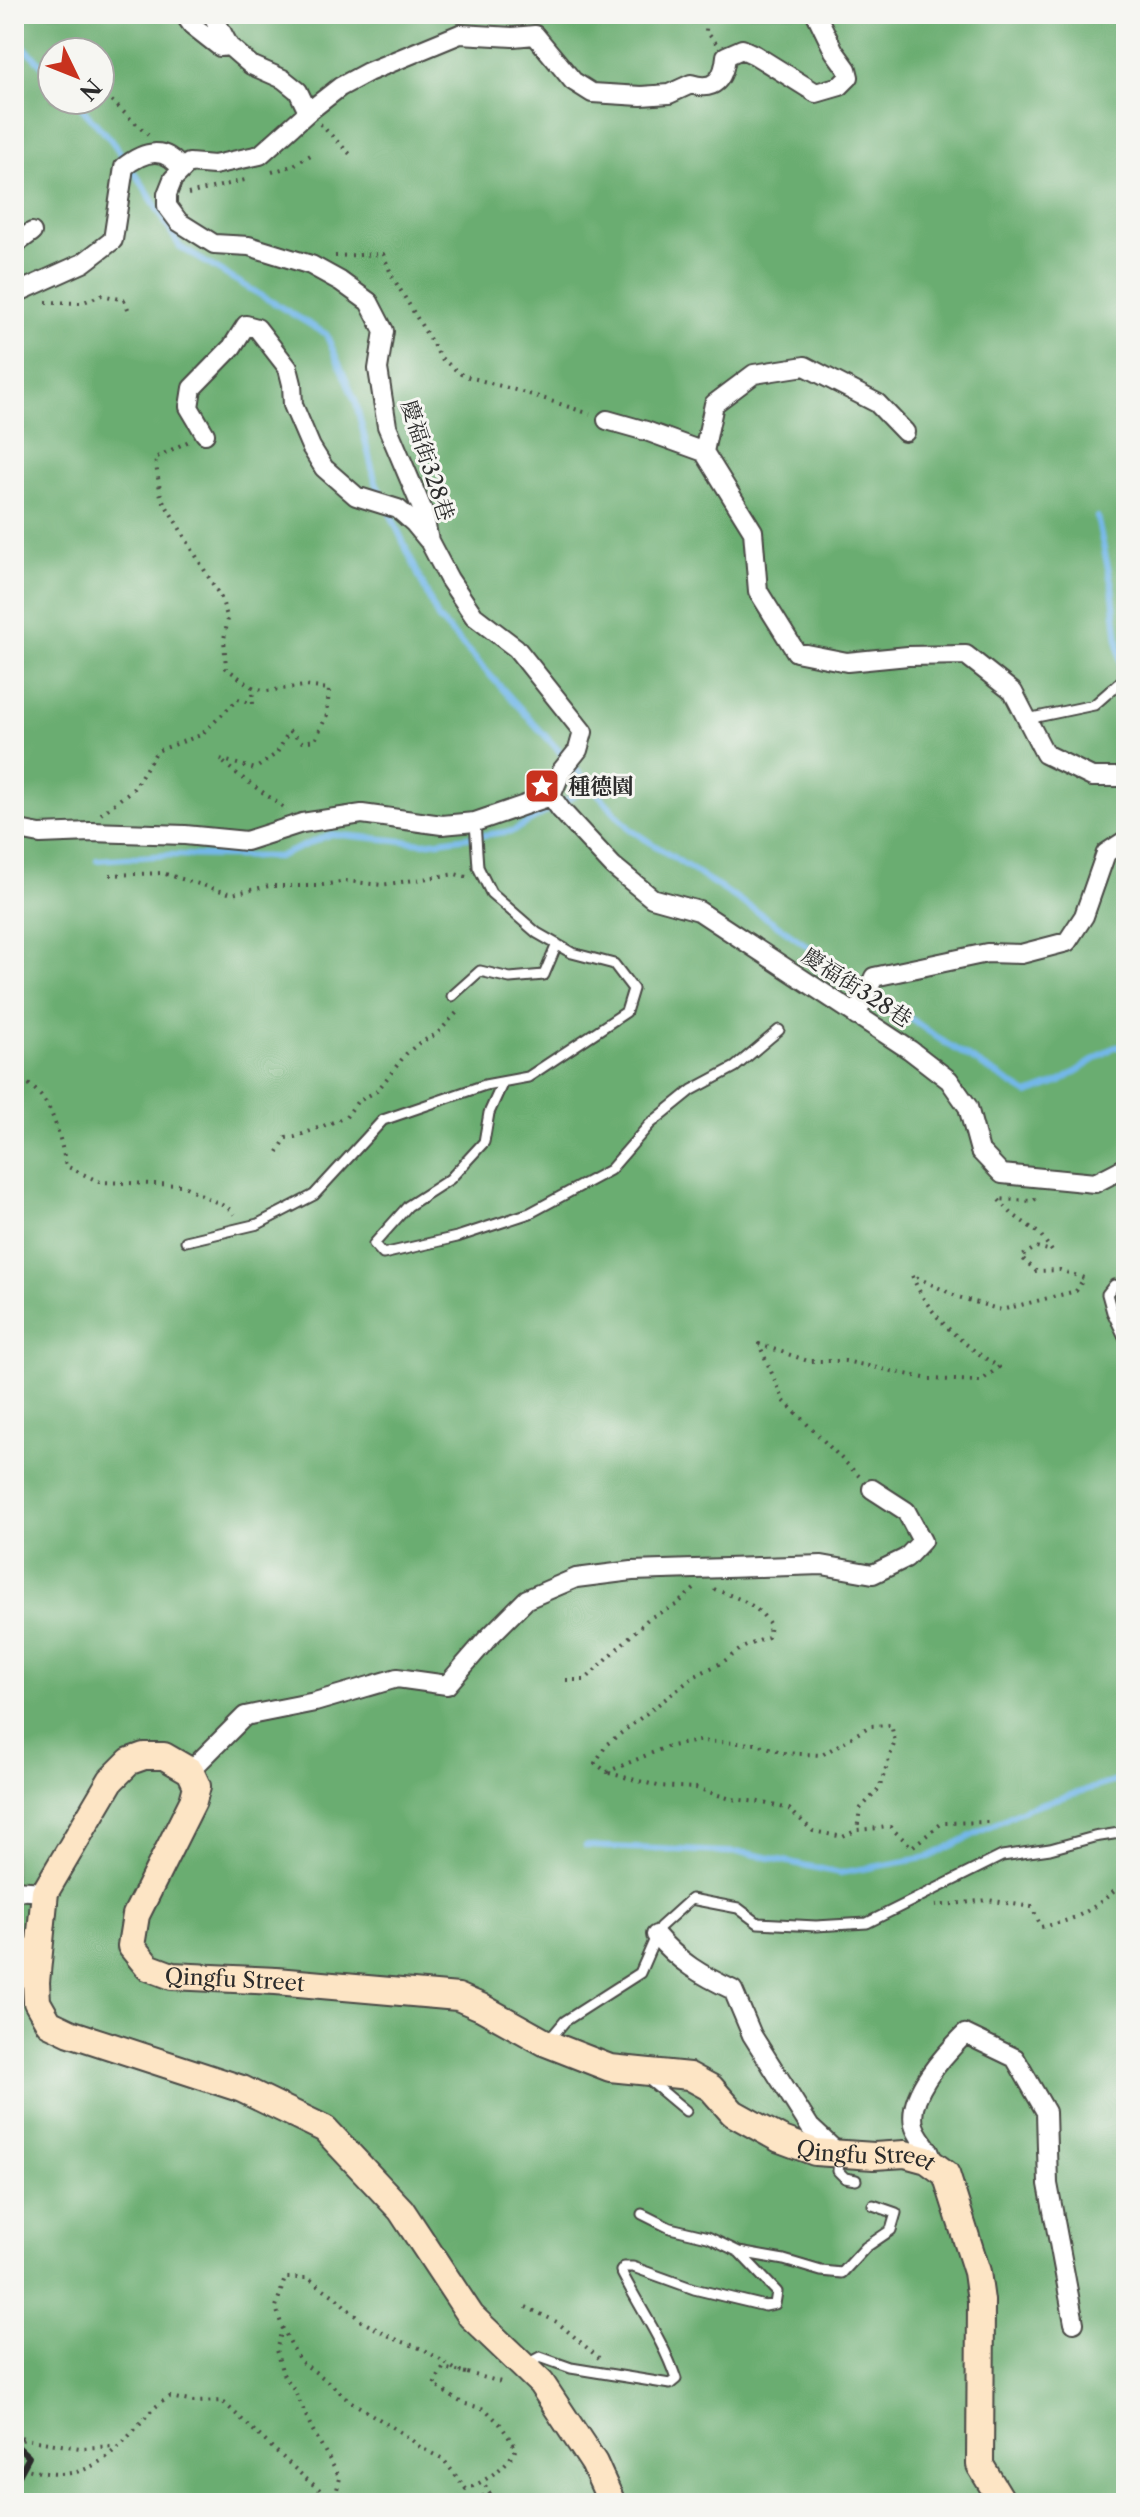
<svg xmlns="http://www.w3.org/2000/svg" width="1140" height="2517" viewBox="0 0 1140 2517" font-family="'Libre Caslon Text','Noto Serif TC',serif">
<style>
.forest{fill:#6bad71;stroke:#4b6c4e;stroke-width:2;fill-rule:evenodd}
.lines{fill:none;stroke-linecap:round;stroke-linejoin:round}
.stream{stroke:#73b7e9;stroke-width:6}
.lane-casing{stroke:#484844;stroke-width:13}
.street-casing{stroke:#484844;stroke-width:22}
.secondary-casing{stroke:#484844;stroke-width:30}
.path{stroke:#484844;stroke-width:4;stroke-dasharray:2 6;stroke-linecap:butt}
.lane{stroke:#fff;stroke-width:9}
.street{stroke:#fff;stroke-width:18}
.secondary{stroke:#fde5c5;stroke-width:26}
.rail{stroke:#2b2b2b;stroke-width:6}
.labels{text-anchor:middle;stroke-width:6;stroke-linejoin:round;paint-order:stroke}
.street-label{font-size:22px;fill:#2b2b2b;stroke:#f6f6f2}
.poi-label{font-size:22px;font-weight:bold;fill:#2b2b2b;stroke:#f6f6f2;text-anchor:start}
</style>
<rect width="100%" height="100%" fill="#f6f6f2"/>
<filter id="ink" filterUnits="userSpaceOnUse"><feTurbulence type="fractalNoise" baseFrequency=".0125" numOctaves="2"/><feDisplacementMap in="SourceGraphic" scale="16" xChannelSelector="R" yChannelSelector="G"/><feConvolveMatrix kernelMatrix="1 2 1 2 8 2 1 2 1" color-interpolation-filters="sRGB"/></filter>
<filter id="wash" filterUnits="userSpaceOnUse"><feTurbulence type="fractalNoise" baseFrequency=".006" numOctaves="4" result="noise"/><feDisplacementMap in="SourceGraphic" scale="32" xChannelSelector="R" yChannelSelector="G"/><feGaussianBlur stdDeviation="1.8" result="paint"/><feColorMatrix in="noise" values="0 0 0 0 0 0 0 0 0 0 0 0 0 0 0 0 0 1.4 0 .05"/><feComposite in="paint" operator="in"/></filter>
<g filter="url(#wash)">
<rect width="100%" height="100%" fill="#efe9d4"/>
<path class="forest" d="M 14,14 L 1126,14 L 1126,2503 L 14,2503 ZM 52,52 L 100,52 L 100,100 L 52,100 Z"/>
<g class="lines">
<path class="stream" d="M 14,36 L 52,76
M 74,100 L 111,140 L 143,185 L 180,247 L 326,334 L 356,403 L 375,480 L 384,500
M 389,511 L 438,618 L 631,830 L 773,922 L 944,1042 L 1028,1094 L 1060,1082 L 1114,1047 L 1126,1047
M 1097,517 L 1112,586 L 1126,714
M 97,860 L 170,855 L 278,857 L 331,834 L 424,843 L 513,831 L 591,786
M 586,1846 L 747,1853 L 840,1873 L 929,1857 L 1027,1808 L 1126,1778"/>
</g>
</g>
<g filter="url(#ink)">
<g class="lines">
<defs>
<path id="lane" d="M 1027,719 L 1094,705 L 1126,677
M 452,996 L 480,971 L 510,978 L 544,975 L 557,944
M 503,1082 L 489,1113 L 484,1142 L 450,1179 L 408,1206 L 374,1244 L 383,1254 L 457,1237 L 530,1213 L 610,1170 L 650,1124 L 692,1090 L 735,1067 L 779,1030
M 186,1241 L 258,1224 L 314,1195 L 383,1120 L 485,1085 L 528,1077 L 626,1012 L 633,989 L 614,964 L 572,953 L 537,933 L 491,893 L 478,867 L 475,822
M 1126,1291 L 1114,1285 L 1107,1294 L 1112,1312 L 1126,1341
M 549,2040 L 565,2021 L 640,1973 L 660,1927 L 691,1899 L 738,1908 L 758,1923 L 816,1926 L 867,1923 L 1002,1856 L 1050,1849 L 1094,1837 L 1126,1832
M 649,2080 L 686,2111
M 839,2155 L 838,2171 L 845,2178 L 856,2180
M 642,2214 L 670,2228 L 708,2237 L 739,2252 L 784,2260 L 821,2271 L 842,2273 L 866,2247 L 891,2230 L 896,2213 L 873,2205
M 525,2365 L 540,2357 L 571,2368 L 670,2384 L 676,2379 C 663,2340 639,2307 621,2271 L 624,2267 L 633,2267 L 694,2289 L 765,2306 L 775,2304 L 777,2292 L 739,2252"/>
<path id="street" d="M 184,14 L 192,25 L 220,47 L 229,46
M 212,14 L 229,46 L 251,65 L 283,79 L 298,91 L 308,112 L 260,155 L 214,165 L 189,163 L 173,179 L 167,194 L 167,206 L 179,222 L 214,244 L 249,246 L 311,265 L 340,281 L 369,302 L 384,331 L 378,369 L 387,426 L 423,511 L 429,541 L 449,579 L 474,616 L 516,648 L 583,732 L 578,750 L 562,770 L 551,796 L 561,810 L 613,866 L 652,898 L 699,911 L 910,1050 L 949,1080 L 968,1107 L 980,1151 L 1002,1174 L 1095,1183 L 1126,1167
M 308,112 L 340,87 L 368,72 L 460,34 L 513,37 L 535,35 L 573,81 L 592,93 L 641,96 L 669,94 L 691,84 C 715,92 724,78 726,56 L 742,49 L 755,55 L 816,93 L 840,86 L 849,77 L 847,69 L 834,51 L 816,14
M 14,245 L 32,232
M 14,294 L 83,263 L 113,240 L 124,167 C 144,151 165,145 182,170
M 607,420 L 646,431 L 704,452
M 905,432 L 877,403 L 805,366 L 754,374 L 714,404 L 704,452 L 753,531 L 758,591 L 796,652 L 847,662 L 908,656 L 966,655 L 1013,692 L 1045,754 L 1092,777 L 1126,777
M 205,434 L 189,407 L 192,388 L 232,347 L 246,325 L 257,328 L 288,368 L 292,384 L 293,405 L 311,447 L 324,468 L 356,496 L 398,509 L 414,523 L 428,540
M 14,829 L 40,834 L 91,832 L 185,835 L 246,841 L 302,823 L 362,814 L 442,825 L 475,822 L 551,796
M 856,1016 L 874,977 L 987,953 L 1021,954 L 1067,942 L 1084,916 L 1106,853 L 1126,840
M 190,1771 L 245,1716 L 315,1702 L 397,1678 L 447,1685 L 487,1639 L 527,1599 L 576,1578 L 632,1571 L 822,1565 L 873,1574 L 906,1558 L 922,1541 L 906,1511 L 872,1489
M 14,1890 L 45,1892
M 656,1935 C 679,1962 701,1975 733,1990 L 752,2035 L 810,2127 L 839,2154
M 933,2164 C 932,2148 918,2140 914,2125 C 907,2094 946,2053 965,2034 L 1015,2058 L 1046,2112 L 1048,2184 L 1074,2323"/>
<g id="secondary">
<path id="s1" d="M 612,2503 L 594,2463 L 541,2383 L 471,2316 L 401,2210 L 325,2129 L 242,2089 L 70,2033 L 49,2023 L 37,2002 L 36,1982 L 45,1892 L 111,1780 L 130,1761 L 144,1756 L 164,1756 L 190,1771 L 197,1786 L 193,1801 L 136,1915 L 131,1946 L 148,1967 L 172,1976 L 276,1981 L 458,1997 L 481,2007 L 546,2043 L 610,2068 L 689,2076 L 711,2088 L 733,2113 L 780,2139 L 815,2152 L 874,2156 L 905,2154 L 927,2160 L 946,2174 L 977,2272 L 981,2301 L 980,2465 L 1003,2503"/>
</g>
</defs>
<use href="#lane" class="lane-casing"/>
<use href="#street" class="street-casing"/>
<use href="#secondary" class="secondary-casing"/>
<path class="path" d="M 710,14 L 707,17 L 706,31 L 716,43
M 100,90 L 148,135
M 320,124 L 352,156
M 272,172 L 292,166 L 314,153
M 188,194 L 249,179
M 335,256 L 383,254 L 392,276 L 441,358 L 462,375 L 536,396 L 590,414
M 46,302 L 81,303 L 102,295 L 124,300 L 130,313
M 252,687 L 267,691 L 304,686 L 329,689 L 327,715 L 315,740 L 302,742 L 289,731 L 277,753 L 255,769 L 220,759 C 239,778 263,791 284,808
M 101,814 L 133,789 L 157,751 L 201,735 L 238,699 L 253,704 L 252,687 L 226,668 L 224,639 L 228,619 L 221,598 L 161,497 L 155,458 L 189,441
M 110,875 L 162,873 L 232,894 L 269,886 L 317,886 L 346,881 L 381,885 L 455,874 L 466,877
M 14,1077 C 51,1089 59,1132 66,1166 L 100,1182 L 182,1185 L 228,1208 L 235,1214
M 278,1152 L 286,1138 L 295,1137 L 346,1117 L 357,1102 L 377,1091 L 406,1054 L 419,1043 L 437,1034 L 460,1009
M 859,1476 L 784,1401 L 759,1344 L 808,1361 L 845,1361 L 929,1379 L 981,1381 L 999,1367 C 963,1345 927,1315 912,1275 L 958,1297 L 1001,1310 L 1076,1291 L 1084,1278 L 1060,1270 L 1036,1271 L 1021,1257 L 1036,1247 L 1052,1251 L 1040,1234 L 1012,1214 L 998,1199 L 1032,1201 L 1037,1198
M 714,1589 C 737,1598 757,1603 770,1625 L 768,1637 L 742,1648 L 723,1662 L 695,1676 L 607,1744 L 595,1763 L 607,1772 L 666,1747 L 698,1741 L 757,1744 L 784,1753 L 822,1755 L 870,1726 L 891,1725 L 895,1741 L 879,1789 L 860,1809 L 857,1830 L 890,1827 L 912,1847 L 942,1823 L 990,1822
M 566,1680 L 585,1680 L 649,1618 L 676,1605 L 694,1589
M 609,1773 L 658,1786 L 696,1788 L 731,1799 L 759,1802 L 789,1809 L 813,1831 L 843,1837 L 857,1830
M 935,1906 L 988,1900 L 1032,1907 L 1041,1927 C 1083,1919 1094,1907 1126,1882
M 526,2307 L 557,2322 L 599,2358
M 466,2373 L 443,2368 L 434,2385 L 462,2403 L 485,2409 L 500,2424 L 516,2448 C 510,2465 483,2483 466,2489 L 443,2459 L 421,2448 L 408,2437 L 350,2401 L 325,2379 L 300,2361 L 282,2327 L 276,2307 L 285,2278 L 308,2278 L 334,2296 L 361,2321 L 395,2339 L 425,2350 L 456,2370 L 505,2383
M 14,2432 L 24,2439
M 14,2443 L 24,2439 L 80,2448 L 116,2446
M 14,2465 C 73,2485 98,2471 137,2427 C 147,2415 155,2405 170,2397 L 194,2402 L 222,2401 L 304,2477 L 325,2494 L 336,2493 L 340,2478 L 312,2429 L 294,2389 L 283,2374 L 276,2350 L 282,2330
M 336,2493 L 337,2503
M 459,2503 L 490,2494 L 483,2482"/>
<use href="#lane" class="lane"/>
<use href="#street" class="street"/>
<use href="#secondary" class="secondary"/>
<path class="rail" d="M 14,2443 L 29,2457 L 14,2485"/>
</g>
</g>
<defs>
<symbol id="sight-square" viewBox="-11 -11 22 22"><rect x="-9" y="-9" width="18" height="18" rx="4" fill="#c8321e" stroke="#f6f6f2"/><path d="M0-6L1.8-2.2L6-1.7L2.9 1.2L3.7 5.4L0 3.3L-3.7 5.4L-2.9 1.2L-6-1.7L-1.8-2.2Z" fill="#fff"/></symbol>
</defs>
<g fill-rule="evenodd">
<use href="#sight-square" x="522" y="766" width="40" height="40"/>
</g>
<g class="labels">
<g class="street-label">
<text transform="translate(428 460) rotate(72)" y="8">慶福街328巷</text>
<text transform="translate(857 987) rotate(33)" y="8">慶福街328巷</text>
<text dy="8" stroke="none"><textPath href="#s1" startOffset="1434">Qingfu Street</textPath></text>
<text dy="8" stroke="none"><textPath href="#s1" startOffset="2106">Qingfu Street</textPath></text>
</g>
<g class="poi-label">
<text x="568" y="794">種德園</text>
</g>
</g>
<rect width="1140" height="2517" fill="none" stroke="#f6f6f2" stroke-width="48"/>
<g transform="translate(76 76) rotate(133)"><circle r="38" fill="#f6f6f2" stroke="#a5a5a2" stroke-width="2"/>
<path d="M0-6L14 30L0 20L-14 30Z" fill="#c8321e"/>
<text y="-12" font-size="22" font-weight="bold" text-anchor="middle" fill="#2b2b2b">N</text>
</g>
</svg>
